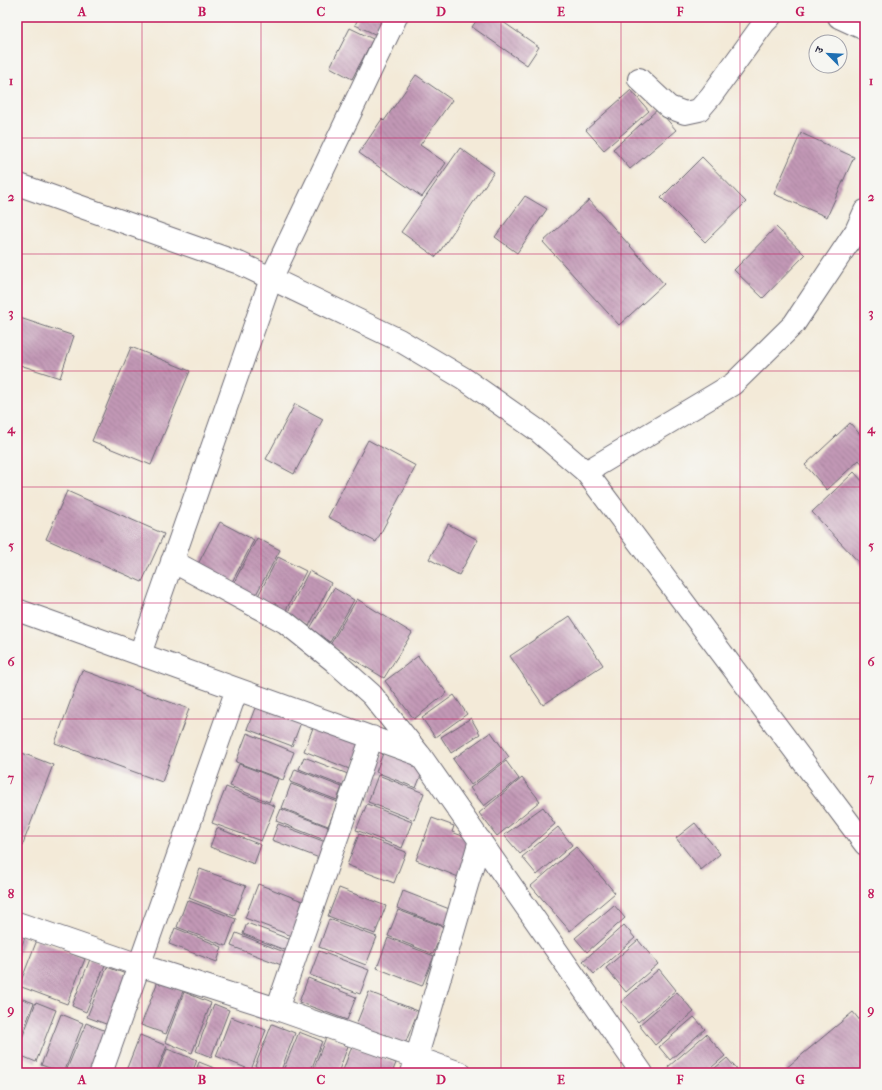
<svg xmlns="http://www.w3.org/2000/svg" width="882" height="1090" viewBox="0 0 882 1090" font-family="'IM FELL French Canon','Noto Serif Devanagari',serif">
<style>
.building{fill:url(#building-back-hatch)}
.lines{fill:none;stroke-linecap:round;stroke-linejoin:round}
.street-casing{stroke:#6b6872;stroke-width:24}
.secondary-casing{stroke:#6b6872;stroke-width:24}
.street{stroke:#fff;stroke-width:22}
.secondary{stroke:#fff;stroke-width:22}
.grid{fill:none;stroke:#c2185b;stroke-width:1;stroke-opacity:0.55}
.neatline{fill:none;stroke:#c2185b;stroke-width:1.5}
.grid-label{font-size:13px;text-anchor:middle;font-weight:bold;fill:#c2185b}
</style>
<defs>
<pattern id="building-back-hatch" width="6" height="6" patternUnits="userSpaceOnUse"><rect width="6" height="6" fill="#c298b6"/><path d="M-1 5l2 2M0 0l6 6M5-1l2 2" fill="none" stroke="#9d7c95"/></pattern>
</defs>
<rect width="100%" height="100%" fill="#f6f6f2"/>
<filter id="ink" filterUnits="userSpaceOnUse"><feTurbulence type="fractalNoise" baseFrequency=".025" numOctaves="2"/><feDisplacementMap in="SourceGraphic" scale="8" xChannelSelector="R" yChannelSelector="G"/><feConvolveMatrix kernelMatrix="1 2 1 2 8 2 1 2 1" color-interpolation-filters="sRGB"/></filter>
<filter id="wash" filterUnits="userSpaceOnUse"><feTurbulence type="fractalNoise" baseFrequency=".012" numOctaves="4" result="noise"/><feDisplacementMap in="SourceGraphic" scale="16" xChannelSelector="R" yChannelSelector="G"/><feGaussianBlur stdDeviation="0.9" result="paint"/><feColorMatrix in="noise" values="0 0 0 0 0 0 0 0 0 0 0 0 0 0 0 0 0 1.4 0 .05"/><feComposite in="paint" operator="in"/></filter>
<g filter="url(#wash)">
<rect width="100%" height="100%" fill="#f3ead8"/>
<g id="blocks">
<path class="building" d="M 359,17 L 384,17 L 377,35 L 355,25 Z
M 479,17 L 496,17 L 539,47 L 527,65 L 472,27 Z
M 350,28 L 373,39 L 352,79 L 330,67 Z
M 416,75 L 452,100 L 420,145 L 446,163 L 422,197 L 359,153 L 382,119 L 384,121 Z
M 631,90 L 649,111 L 604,150 L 586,130 Z
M 658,109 L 676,130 L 630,169 L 613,149 Z
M 801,133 L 854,157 L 827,217 L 774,194 Z
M 460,148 L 494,172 L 436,257 L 401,232 Z
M 702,157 L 746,202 L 705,242 L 661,198 Z
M 525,196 L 547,209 L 517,253 L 495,237 Z
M 589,200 L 664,284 L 619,325 L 543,242 Z
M 776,227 L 805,255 L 763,298 L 734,270 Z
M 17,317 L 74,336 L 60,378 L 17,364 Z
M 131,347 L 190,371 L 151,465 L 92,441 Z
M 295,404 L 323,419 L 294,474 L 266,459 Z
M 850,423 L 865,440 L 865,467 L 859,460 L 827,490 L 805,465 Z
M 368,440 L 416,466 L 376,542 L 328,517 Z
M 854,472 L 865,484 L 865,569 L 812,512 Z
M 67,491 L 164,534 L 142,582 L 46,539 Z
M 220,522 L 254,540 L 232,582 L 198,564 Z
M 448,524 L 478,540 L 459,575 L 429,559 Z
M 257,538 L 280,550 L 253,600 L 231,588 Z
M 278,557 L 306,571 L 285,612 L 257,598 Z
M 309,571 L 331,583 L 309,626 L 287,614 Z
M 334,588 L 354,600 L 330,642 L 309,630 Z
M 357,599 L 412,633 L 384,678 L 330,645 Z
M 570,616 L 603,665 L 543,705 L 510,656 Z
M 418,656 L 447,693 L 414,719 L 385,681 Z
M 82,670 L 189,709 L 162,782 L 55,743 Z
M 454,695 L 467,714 L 435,737 L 422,718 Z
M 258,700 L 303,717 L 292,746 L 247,729 Z
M 471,718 L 480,734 L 451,753 L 441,737 Z
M 316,720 L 364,739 L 352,770 L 304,751 Z
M 491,732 L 509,757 L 471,785 L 453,759 Z
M 247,733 L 294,752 L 283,780 L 236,762 Z
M 17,751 L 53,765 L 19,854 L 17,854 Z
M 383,753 L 424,768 L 416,788 L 376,772 Z
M 304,757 L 348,774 L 343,786 L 299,769 Z
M 506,761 L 519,779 L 484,806 L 470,788 Z
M 239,764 L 278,779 L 269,802 L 230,786 Z
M 295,769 L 342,787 L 337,800 L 290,782 Z
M 378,775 L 424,793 L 414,820 L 368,802 Z
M 522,778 L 540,801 L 497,836 L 479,813 Z
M 291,784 L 338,802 L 328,826 L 282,808 Z
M 226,787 L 275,806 L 261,841 L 212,823 Z
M 367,804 L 412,822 L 402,848 L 356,830 Z
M 543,807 L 555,824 L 520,854 L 504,835 Z
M 281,809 L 331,828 L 327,841 L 276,821 Z
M 432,818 L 454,826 L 452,832 L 475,841 L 461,878 L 416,860 Z
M 695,823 L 720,854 L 701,870 L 676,838 Z
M 278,824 L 328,843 L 322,859 L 272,840 Z
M 558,827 L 572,845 L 537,875 L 522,857 Z
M 217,828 L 261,845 L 254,864 L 210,847 Z
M 359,834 L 406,852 L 394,883 L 347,865 Z
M 576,847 L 615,893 L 570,931 L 531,886 Z
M 200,869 L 246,886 L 234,916 L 189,898 Z
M 258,884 L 305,902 L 292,936 L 245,918 Z
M 339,888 L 386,906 L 375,934 L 328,916 Z
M 403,891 L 452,910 L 446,927 L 397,908 Z
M 187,900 L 236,919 L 226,946 L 177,927 Z
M 614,905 L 625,918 L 587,952 L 575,938 Z
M 398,910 L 444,927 L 433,954 L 388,936 Z
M 329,919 L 377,937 L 366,965 L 319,947 Z
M 247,923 L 294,941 L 290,952 L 243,934 Z
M 624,925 L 635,938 L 594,974 L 583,961 Z
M 175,928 L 222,947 L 217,962 L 169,944 Z
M 236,933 L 289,954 L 284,966 L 231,946 Z
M 17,934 L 25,937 L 17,958 Z
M 388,938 L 434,956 L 422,986 L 377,968 Z
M 37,940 L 85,959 L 67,1004 L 19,986 Z
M 638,940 L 658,964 L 626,992 L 606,968 Z
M 319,951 L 369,970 L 360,994 L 310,975 Z
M 90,959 L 105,965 L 86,1012 L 72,1006 Z
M 107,967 L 134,977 L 114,1027 L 87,1017 Z
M 659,969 L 676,990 L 638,1022 L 621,1002 Z
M 308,978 L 356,997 L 347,1020 L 299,1002 Z
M 158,981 L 183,991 L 166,1034 L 141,1025 Z
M 184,992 L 211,1003 L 192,1053 L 165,1042 Z
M 369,992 L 418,1011 L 405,1044 L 356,1025 Z
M 677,992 L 694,1012 L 655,1045 L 639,1025 Z
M 17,997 L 34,1003 L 17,1046 Z
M 36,1002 L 56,1010 L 36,1062 L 17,1054 L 17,1051 Z
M 214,1004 L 229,1010 L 211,1057 L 196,1051 Z
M 853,1012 L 865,1027 L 865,1072 L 864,1073 L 788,1073 L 785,1069 Z
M 61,1014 L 83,1023 L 64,1073 L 41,1065 Z
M 231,1017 L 266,1030 L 251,1070 L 216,1056 Z
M 694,1017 L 705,1029 L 670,1060 L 659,1047 Z
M 86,1023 L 111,1033 L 96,1073 L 78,1073 L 67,1069 Z
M 272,1024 L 295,1033 L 280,1073 L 272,1073 L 255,1066 Z
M 299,1032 L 322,1041 L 310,1073 L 282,1073 Z
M 706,1034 L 725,1056 L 705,1073 L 673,1073 L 668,1067 Z
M 140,1035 L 167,1046 L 156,1073 L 125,1073 Z
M 326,1037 L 348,1046 L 338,1073 L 312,1073 Z
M 352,1046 L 396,1063 L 392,1073 L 342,1073 Z
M 167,1049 L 197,1060 L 192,1073 L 158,1073 Z
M 727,1058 L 740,1073 L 709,1073 Z
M 199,1062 L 219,1070 L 218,1073 L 195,1073 Z"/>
</g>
</g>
<g filter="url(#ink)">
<use href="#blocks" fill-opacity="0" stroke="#6b6872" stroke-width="1"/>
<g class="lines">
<defs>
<path id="street" d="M 839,17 L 865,29
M 639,79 L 669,107 L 685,113 L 699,110 L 711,96 L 764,23 L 770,17
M 586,472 L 733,384 L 794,324 L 856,231 L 865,211
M 172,561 L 285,622 L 334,661 L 372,695 L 419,754
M 17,610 L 420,755 L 642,1073
M 140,654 L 271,279 L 396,17
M 17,923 L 139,965 L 277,1009 L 460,1073
M 277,1009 L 372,737
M 101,1073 L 237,689
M 412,1073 L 480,840"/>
<path id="secondary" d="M 17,184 L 239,263 L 399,340 L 463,378 L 537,430 L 586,472 L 865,844"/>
</defs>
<use href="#street" class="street-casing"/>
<use href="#secondary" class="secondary-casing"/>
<use href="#street" class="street"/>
<use href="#secondary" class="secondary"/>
</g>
</g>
<path class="grid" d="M 142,17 L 142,1073M 261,17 L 261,1073M 381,17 L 381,1073M 501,17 L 501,1073M 621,17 L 621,1073M 740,17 L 740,1073M 17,138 L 865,138M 17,254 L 865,254M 17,371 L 865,371M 17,487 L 865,487M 17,603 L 865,603M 17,719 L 865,719M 17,836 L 865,836M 17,952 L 865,952"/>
<rect width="882" height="1090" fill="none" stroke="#f6f6f2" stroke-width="44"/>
<g transform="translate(828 54) rotate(294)"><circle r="19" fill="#f6f6f2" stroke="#a1a1a9"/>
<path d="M0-3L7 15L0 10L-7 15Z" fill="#1f6fb2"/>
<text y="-6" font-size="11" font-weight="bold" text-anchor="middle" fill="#22223b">उ</text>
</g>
<rect x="22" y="22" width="838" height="1046" class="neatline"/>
<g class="grid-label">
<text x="82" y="16">A</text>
<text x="202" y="16">B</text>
<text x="321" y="16">C</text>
<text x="441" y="16">D</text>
<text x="561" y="16">E</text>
<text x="680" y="16">F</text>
<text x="800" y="16">G</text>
<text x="11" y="85">1</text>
<text x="871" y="85">1</text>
<text x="11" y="201">2</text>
<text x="871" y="201">2</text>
<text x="11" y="317">3</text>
<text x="871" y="317">3</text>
<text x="11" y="433">4</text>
<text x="871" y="433">4</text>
<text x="11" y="550">5</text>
<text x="871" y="550">5</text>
<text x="11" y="666">6</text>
<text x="871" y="666">6</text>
<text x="11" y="782">7</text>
<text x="871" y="782">7</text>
<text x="11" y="898">8</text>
<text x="871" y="898">8</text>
<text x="11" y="1014">9</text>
<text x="871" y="1014">9</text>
<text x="82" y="1084">A</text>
<text x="202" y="1084">B</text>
<text x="321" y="1084">C</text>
<text x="441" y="1084">D</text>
<text x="561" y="1084">E</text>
<text x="680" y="1084">F</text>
<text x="800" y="1084">G</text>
</g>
</svg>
